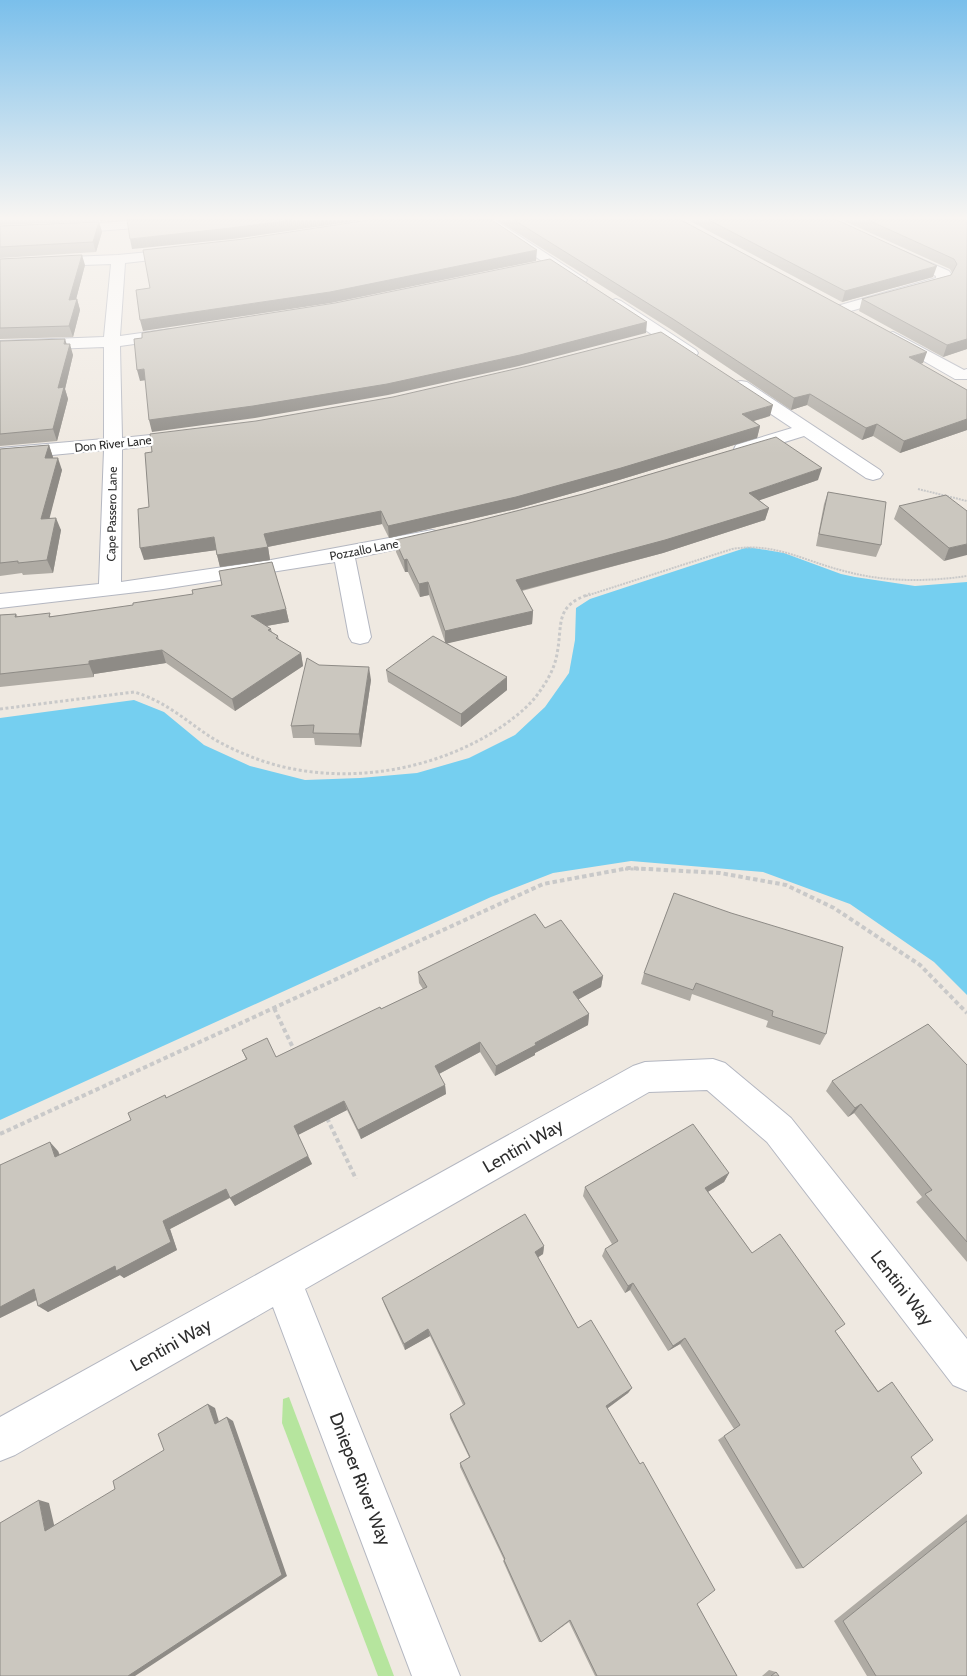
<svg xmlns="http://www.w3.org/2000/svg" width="967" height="1676" viewBox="0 0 967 1676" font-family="Cabin,sans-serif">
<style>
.green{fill:#b6e59e}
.water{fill:#75cff0}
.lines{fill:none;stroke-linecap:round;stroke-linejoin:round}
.minor-casing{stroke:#b4b7c1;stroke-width:2}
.path-far2{stroke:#c9c9c9;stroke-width:2;stroke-dasharray:2 1;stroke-linecap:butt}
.path-far1{stroke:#c9c9c9;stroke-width:3;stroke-dasharray:3 2.5;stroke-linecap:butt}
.path{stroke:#c9c9c9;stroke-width:4;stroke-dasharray:4.5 3;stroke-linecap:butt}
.minor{fill:#fff;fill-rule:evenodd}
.wall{fill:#afaba4}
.shaded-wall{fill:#8e8b86}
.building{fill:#cbc7bf;stroke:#8e8b86}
.labels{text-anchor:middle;stroke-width:4.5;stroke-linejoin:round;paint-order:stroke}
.far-street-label{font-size:12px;fill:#2e2e2e;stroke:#fff}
.near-street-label{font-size:18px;fill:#2e2e2e;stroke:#fff}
</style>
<rect width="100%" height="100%" fill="#efe9e1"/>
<path class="green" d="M 289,1397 L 394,1676 L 378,1676 L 282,1423 L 283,1399 Z"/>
<path class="water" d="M 748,547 L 784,553 L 841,574 L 855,577 L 915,586 L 967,582 L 967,995 L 934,962 L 850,904 L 763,872 L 631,861 L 553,873 L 491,897 L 0,1120 L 0,718 L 134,700 L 164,712 L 204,745 L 250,766 L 305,780 L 360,778 L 417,773 L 469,758 L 515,735 L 545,707 L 569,673 L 575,640 L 576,608 L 590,599 Z"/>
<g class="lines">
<defs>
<path id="minor" d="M 142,220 L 196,220 L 189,224 L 56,234 L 0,235 L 0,227 L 56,226 Z
M 480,220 L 495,220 L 587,280 L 585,283 L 575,283 Z
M 181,249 L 188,253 L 186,256 L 125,263 L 120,336 L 170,329 L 176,331 L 178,334 L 176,337 L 170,339 L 120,346 L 122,438 L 188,431 L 194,432 L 197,436 L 194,440 L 188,441 L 122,449 L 121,582 L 271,560 L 432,530 L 439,532 L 442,536 L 439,540 L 355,558 L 371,637 L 368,642 L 360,644 L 352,642 L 349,637 L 335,562 L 163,589 L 0,608 L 0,594 L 99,584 L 104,450 L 0,460 L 0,448 L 104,439 L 104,347 L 0,351 L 0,341 L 104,337 L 111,264 L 0,268 L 0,260 L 118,255 Z
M 903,251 L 949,271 L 951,274 L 947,284 L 847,312 L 837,312 L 834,309 L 837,306 L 936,278 L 936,276 L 898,258 L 896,255 Z
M 616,299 L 621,301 L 696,350 L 698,353 L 696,356 L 684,356 L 611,307 L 608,304 L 611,301 Z
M 893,332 L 964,370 L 967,369 L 967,379 L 955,379 L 887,340 L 885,337 L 887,334 Z
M 741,381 L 747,382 L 880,470 L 883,474 L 880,478 L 873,480 L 866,478 L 804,436 L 743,455 L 736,453 L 734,449 L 736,445 L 792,428 L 735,390 L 733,386 L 735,382 Z
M 713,1059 L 725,1063 L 791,1118 L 967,1339 L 967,1391 L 953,1385 L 767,1142 L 707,1090 L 649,1092 L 305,1289 L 460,1676 L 412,1676 L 273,1307 L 15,1455 L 0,1461 L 0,1417 L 633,1066 L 645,1062 Z"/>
</defs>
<use href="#minor" class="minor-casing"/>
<path class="path-far2" d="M 918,489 L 967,501
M 586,596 L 732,549 C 775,542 804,561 844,571 C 884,582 926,582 967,576"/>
<path class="path-far1" d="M 0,709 L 134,692 C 163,700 184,719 209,736 C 223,745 241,753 257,759 C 336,788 435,773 504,725 C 519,714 532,704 542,688 C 549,678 555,666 557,654 C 563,623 554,606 590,594
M 625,869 L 643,869"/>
<path class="path" d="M 274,1008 L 295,1052
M 327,1118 L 356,1179
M 0,1134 L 543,884 L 629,868 L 720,873 L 786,885 L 834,908 L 920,965 L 967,1013"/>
<use href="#minor" class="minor"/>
</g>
<path class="wall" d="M 0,220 L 105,220 L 105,221 L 0,225 Z
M 497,220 L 681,220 L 923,363 L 920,364 L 967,390 L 967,430 L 900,453 L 873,436 L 862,440 L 807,405 L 791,410 L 672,330 Z
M 688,220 L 837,220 L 933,277 L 842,302 Z
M 842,220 L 967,220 L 967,349 L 943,357 L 859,311 L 862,299 L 951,275 L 952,273 L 950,269 Z
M 99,222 L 102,232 L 96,252 L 0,258 L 0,226 Z
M 0,259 L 85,265 L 76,299 L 77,299 L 80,310 L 73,337 L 0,339 Z
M 0,341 L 67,344 L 73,355 L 65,389 L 68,399 L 57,441 L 0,446 Z
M 770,416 L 754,421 L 760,426 L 757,438 L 619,480 L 516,509 L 389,538 L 382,524 L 268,547 L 270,560 L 220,567 L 216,550 L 144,560 Z
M 49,445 L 53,458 L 62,470 L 49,518 L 61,530 L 53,573 L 23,575 L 22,573 L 0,576 L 0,449 Z
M 818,480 L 759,500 L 769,508 L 765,520 L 663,553 L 522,591 L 533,611 L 532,624 L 447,643 L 507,690 L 461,727 L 388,682 L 386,670 L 445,642 L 429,595 L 420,597 L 408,572 L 405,572 L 396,552 L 395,540 Z
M 828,492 L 881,545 L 876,557 L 816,546 L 824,504 Z
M 899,506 L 967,511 L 944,561 L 894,519 Z
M 286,609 L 289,622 L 267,626 L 271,629 L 272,632 L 278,636 L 279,640 L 301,653 L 303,666 L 235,711 L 166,663 L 94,674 L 94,677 L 0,687 L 0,615 L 16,614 L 18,617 L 51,616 Z
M 371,680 L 361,747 L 315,745 L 314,738 L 293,738 L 291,726 Z
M 674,893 L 826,1034 L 820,1045 L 766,1027 L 768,1021 L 692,994 L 690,1001 L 641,984 L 644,973 Z
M 545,928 L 603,976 L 601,987 L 578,999 L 589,1014 L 588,1025 L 535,1053 L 535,1055 L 495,1076 L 480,1052 L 439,1074 L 445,1085 L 446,1094 L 361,1139 L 347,1110 L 298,1135 L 312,1164 L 235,1206 L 230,1198 L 170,1229 L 177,1250 L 124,1278 L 120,1275 L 48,1312 L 37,1300 L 0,1318 L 0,1165 L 58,1151 L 60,1155 L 131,1120 L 165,1095 L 167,1098 L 246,1059 L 242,1050 L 276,1057 L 381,1009 L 423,989 L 419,983 L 418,972 Z
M 967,1065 L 967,1262 L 916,1202 L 922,1197 L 854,1113 L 848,1117 L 826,1091 L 832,1081 Z
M 729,1173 L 724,1182 L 708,1192 L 752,1253 L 835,1331 L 878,1391 L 892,1382 L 911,1457 L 803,1568 L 796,1569 L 718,1440 L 734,1429 L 680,1344 L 668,1351 L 630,1290 L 625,1293 L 602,1256 L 605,1249 L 612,1244 L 583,1196 L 585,1187 Z
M 544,1246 L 543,1254 L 538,1257 L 578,1328 L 632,1388 L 628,1393 L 607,1408 L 697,1604 L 737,1676 L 595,1676 L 569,1622 L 541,1642 L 539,1642 L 503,1561 L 504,1560 L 460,1467 L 460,1463 L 469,1457 L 450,1418 L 450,1414 L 463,1405 L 430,1336 L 405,1350 L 384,1304 L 382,1298 Z
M 967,1514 L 967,1676 L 867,1676 L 834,1621 L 966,1515 Z
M 769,1670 L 776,1672 L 779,1676 L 762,1676 Z"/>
<path class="shaded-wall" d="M 292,220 L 363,220 L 233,239 L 132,249 L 130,239 Z
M 99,222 L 102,232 L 96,252 L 93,242 Z
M 537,250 L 536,261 L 331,303 L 143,331 L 140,320 Z
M 82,255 L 85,265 L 73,311 L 69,300 Z
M 937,266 L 933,277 L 842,302 L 845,291 Z
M 77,299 L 80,310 L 73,337 L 69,326 Z
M 647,322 L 646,333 L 519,366 L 388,395 L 255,418 L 152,432 L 149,420 Z
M 65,339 L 68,348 L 70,344 L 73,355 L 65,389 L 68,399 L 57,441 L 53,429 L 58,388 Z
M 967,339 L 967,349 L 943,357 L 947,345 Z
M 927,352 L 923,363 L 905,369 L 909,357 Z
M 144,369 L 147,380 L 140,381 L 137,370 Z
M 810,394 L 807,405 L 791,410 L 794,398 Z
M 773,405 L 770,416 L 740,425 L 742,414 Z
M 967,419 L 967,430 L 900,453 L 904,441 Z
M 877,424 L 873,436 L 862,440 L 866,428 Z
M 760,426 L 757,438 L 619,480 L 516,509 L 389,538 L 388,526 Z
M 49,445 L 53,457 L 50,471 L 45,458 Z
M 58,458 L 62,470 L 46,532 L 41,519 Z
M 822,468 L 818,480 L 746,505 L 749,493 Z
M 769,508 L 765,520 L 663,553 L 515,592 L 516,580 Z
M 381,511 L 382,524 L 267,547 L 264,534 Z
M 56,518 L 61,530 L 53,573 L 47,560 Z
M 214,537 L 217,550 L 144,560 L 140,548 Z
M 967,544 L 967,555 L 944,561 L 949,548 Z
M 268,547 L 270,560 L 220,567 L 217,555 Z
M 407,559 L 408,572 L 405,572 L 404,560 Z
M 428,582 L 429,595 L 420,597 L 419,584 Z
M 286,609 L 289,622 L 254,628 L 251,616 Z
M 533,611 L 532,624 L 445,644 L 445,631 Z
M 162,650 L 166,663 L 94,674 L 94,677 L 89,664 L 89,661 Z
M 301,653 L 303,666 L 235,711 L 232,699 Z
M 369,667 L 371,680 L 361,747 L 359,734 Z
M 507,677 L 507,690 L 461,727 L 461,714 Z
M 603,976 L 601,987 L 572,1003 L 573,992 Z
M 589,1014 L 588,1025 L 535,1053 L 535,1055 L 495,1076 L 496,1066 L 535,1043 Z
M 480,1042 L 480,1052 L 435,1076 L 435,1066 Z
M 445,1085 L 446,1094 L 361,1139 L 358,1130 Z
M 344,1101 L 347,1110 L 298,1135 L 294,1126 Z
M 861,1104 L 854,1113 L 848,1117 L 855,1108 Z
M 50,1142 L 58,1151 L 63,1166 L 55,1157 Z
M 308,1156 L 312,1164 L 235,1206 L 230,1198 Z
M 729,1173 L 724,1182 L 701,1196 L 705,1188 Z
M 226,1189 L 231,1197 L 170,1229 L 177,1250 L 124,1278 L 120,1275 L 48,1312 L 38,1306 L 163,1221 Z
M 544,1246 L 543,1254 L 534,1260 L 535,1252 Z
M 633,1283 L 630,1290 L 625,1293 L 628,1286 Z
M 34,1289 L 44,1296 L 0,1318 L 0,1307 Z
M 428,1329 L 430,1336 L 405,1350 L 404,1344 Z
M 685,1338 L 680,1344 L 668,1351 L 673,1346 Z
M 632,1388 L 628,1393 L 604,1411 L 606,1406 Z
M 208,1404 L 215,1408 L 221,1429 L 215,1424 Z
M 227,1417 L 233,1421 L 287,1576 L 135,1676 L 128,1676 Z
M 39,1500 L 49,1503 L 56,1533 L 45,1531 Z"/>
<path class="building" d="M 127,220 L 292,220 L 231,228 L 130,239 Z
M 368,220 L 492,220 L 537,250 L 330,292 L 140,320 L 136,290 L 150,288 L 143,250 L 244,239 Z
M 514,220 L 681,220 L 927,352 L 909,357 L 967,390 L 967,419 L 904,441 L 877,424 L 866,428 L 810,394 L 794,398 L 673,319 Z
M 709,220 L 837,220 L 937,266 L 845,291 Z
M 868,220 L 967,220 L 967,339 L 947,345 L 862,299 L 951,275 L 957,264 L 954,259 Z
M 99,222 L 93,242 L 0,247 L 0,226 Z
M 82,255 L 69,300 L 77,299 L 69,326 L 0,328 L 0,259 Z
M 550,259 L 647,322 L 520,355 L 387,384 L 253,406 L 149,420 L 144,369 L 137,370 L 134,339 L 142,338 L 142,333 L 335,303 Z
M 661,332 L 773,405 L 742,414 L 760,426 L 621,468 L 516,497 L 388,526 L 381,511 L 264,534 L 268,547 L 217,555 L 214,537 L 140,548 L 138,509 L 149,507 L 145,453 L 152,452 L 150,434 L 256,421 L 393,397 L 528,366 Z
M 65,339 L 64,344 L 70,344 L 58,388 L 64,387 L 53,429 L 0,434 L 0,341 Z
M 776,437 L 822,468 L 749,493 L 769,508 L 665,540 L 516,580 L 533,611 L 445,631 L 428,582 L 419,584 L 407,559 L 404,560 L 395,540 L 469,523 L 583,494 Z
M 49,445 L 45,458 L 58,458 L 41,519 L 56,518 L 47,560 L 18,563 L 18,561 L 0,563 L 0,449 Z
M 828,492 L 886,502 L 881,545 L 819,534 Z
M 946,495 L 967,511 L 967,544 L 949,548 L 899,506 Z
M 272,562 L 286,609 L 251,616 L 271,629 L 268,630 L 278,636 L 276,638 L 301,653 L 232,699 L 162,650 L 89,661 L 89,664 L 0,674 L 0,615 L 16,614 L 15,617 L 50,613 L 49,617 L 133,605 L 133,603 L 193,594 L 192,590 L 222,585 L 219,571 Z
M 433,636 L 507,677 L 461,714 L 386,670 Z
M 307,658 L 319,665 L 369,667 L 359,734 L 313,733 L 314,725 L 291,726 Z
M 674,893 L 731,913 L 843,947 L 826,1034 L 772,1016 L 773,1011 L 696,983 L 693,990 L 644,973 Z
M 535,914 L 545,928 L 561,920 L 603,976 L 573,992 L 589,1014 L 535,1043 L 536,1045 L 496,1066 L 480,1042 L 435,1066 L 445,1085 L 358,1130 L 344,1101 L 294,1126 L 308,1156 L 230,1198 L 226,1189 L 163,1221 L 171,1242 L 116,1271 L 115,1266 L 38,1306 L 34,1289 L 0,1307 L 0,1165 L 50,1142 L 55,1157 L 131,1120 L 128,1113 L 165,1095 L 166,1098 L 247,1059 L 242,1050 L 267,1038 L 276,1057 L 380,1007 L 381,1009 L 427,987 L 418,972 Z
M 928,1024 L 967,1065 L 967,1242 L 925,1194 L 932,1190 L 861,1104 L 855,1108 L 832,1081 Z
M 693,1124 L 729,1173 L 705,1188 L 752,1253 L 780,1234 L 845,1324 L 835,1331 L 878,1392 L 892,1382 L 933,1440 L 911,1457 L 922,1473 L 803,1568 L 724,1436 L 740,1425 L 685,1338 L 673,1346 L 633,1283 L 628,1286 L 605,1249 L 618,1241 L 585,1187 Z
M 525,1214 L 544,1246 L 535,1252 L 578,1328 L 591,1320 L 632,1388 L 606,1406 L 640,1464 L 643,1462 L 715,1590 L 697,1604 L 737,1676 L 597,1676 L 570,1620 L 541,1642 L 504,1560 L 505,1559 L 460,1463 L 470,1457 L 450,1414 L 465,1404 L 428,1329 L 404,1344 L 382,1298 Z
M 208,1404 L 215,1424 L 227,1417 L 282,1575 L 128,1676 L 0,1676 L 0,1523 L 39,1500 L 45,1531 L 115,1489 L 113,1481 L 164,1450 L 158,1434 Z
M 967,1521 L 967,1676 L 876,1676 L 843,1621 Z
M 776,1672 L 779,1676 L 771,1676 Z"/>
<linearGradient id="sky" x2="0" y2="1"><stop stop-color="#7abfeb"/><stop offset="0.48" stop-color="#f8f5f2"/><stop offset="1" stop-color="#f8f5f2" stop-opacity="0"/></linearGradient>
<rect width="967" height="454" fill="url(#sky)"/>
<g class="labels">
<g class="far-street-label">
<text transform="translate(113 444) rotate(-6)" y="4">Don River Lane</text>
<text transform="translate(112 514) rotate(-89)" y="4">Cape Passero Lane</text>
<text transform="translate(364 550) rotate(-11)" y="4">Pozzallo Lane</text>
</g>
<g class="near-street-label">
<text transform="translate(523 1146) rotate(-30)" y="6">Lentini Way</text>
<text transform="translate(902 1288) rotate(52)" y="6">Lentini Way</text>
<text transform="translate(171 1345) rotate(-29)" y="6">Lentini Way</text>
<text transform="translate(360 1479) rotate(69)" y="6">Dnieper River Way</text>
</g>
</g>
</svg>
